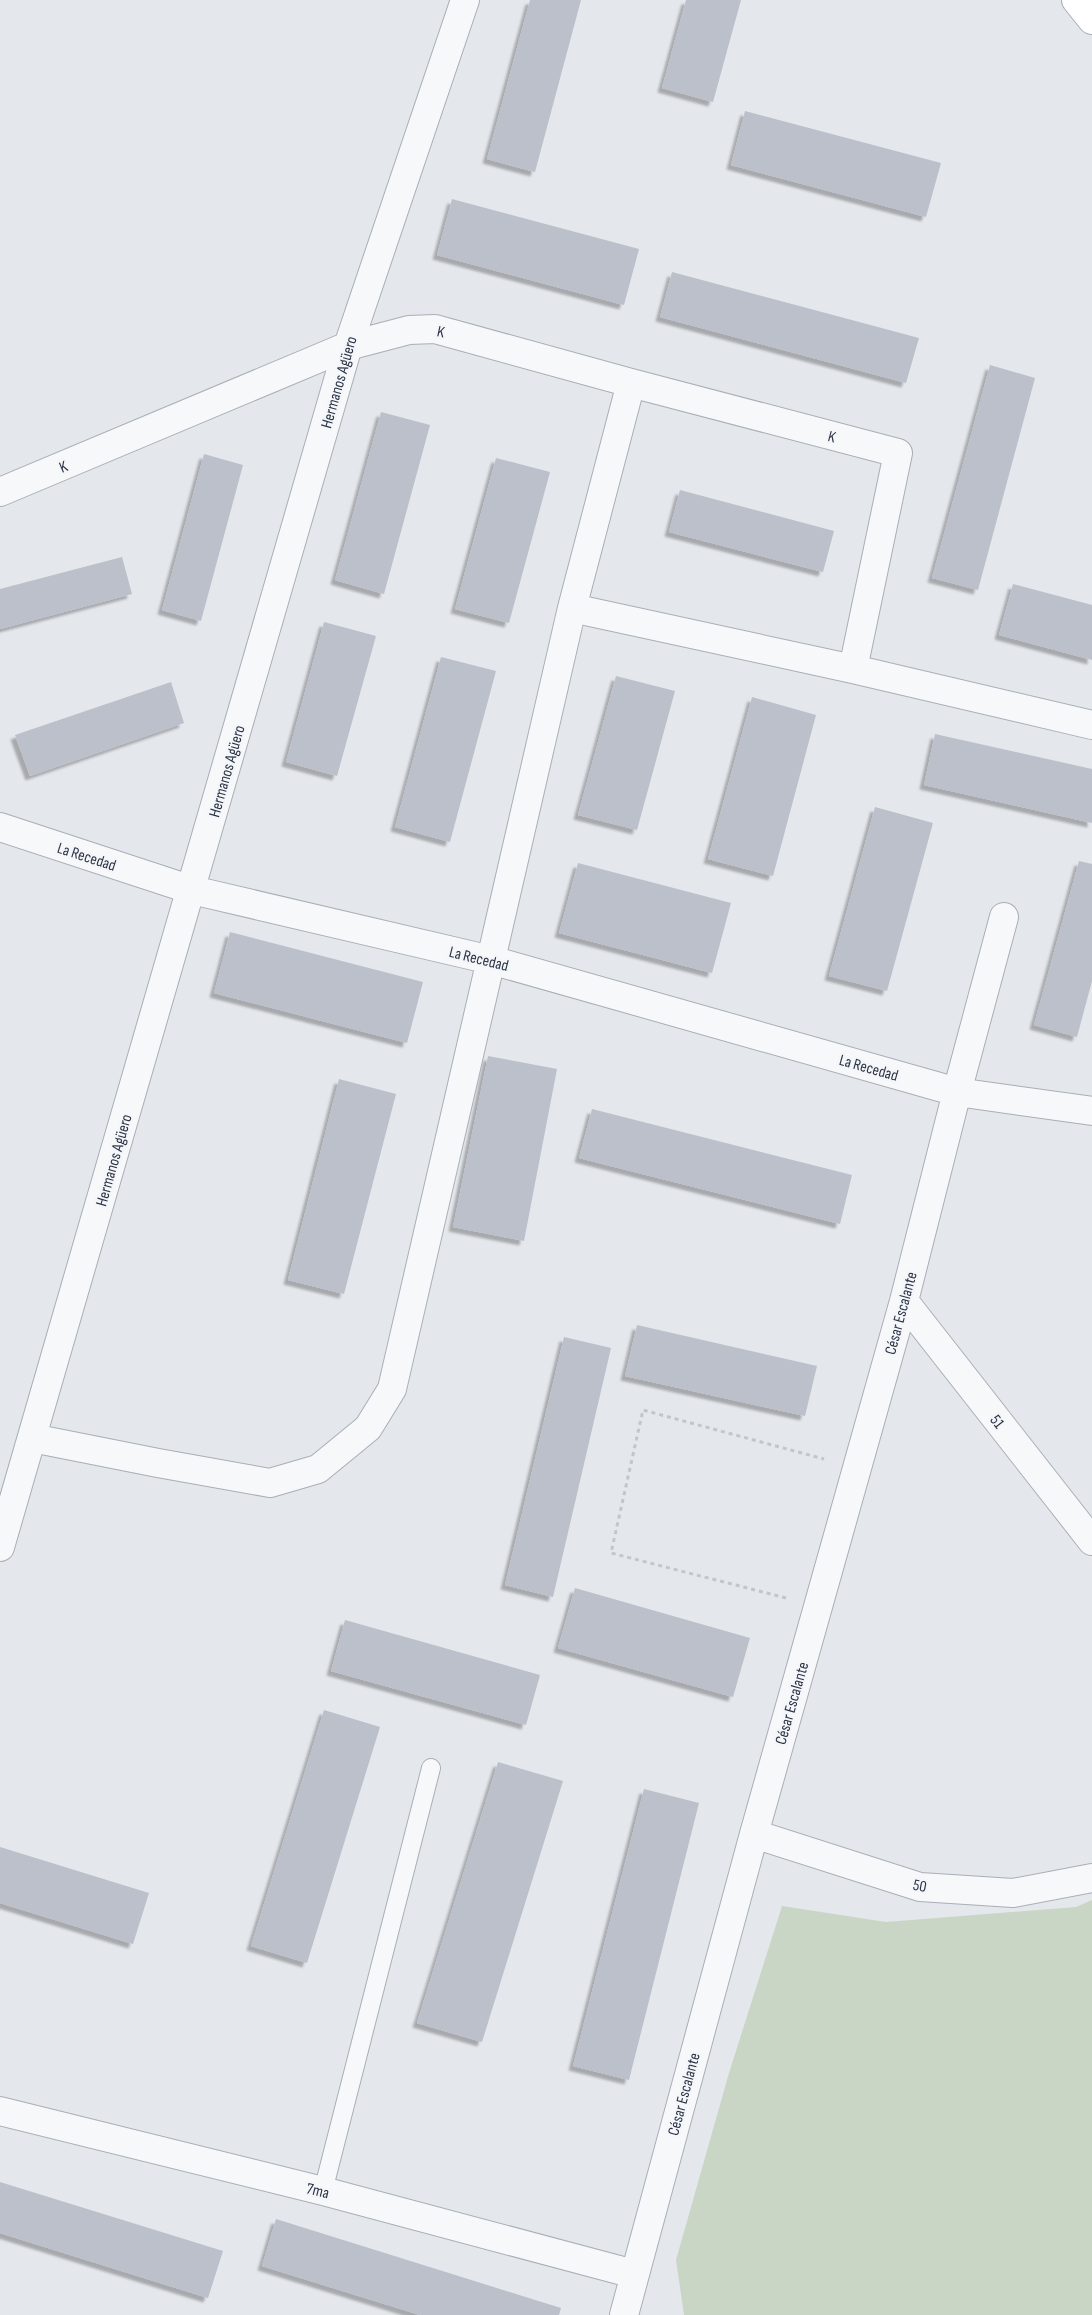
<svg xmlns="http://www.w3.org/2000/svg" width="1092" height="2315" viewBox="0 0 1092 2315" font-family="'Sofia Sans Condensed',sans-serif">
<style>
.green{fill:#c9d6c5}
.building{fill:#bbc0ca;filter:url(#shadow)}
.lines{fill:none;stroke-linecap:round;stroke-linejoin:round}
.lane-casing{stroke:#a9aeb7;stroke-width:20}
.street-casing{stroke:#a9aeb7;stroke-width:30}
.secondary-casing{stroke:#a9aeb7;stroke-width:30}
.path{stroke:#c2c5cb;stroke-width:3;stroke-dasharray:4 4;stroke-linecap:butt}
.lane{stroke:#f7f8fa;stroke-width:18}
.street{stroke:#f7f8fa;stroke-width:28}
.secondary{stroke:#fff;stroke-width:28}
.labels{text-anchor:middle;stroke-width:5;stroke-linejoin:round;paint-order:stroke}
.street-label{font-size:16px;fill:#2b3445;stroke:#f4f6f9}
</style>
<defs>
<filter id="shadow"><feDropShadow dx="-4.5" dy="4.5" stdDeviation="1" flood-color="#0004"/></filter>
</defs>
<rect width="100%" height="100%" fill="#e4e7ec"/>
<path class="green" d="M 1092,1900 L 1092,2315 L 684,2315 L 676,2260 L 729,2073 L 782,1906 L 886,1922 L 1076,1907 Z"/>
<path class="building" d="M 530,0 L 581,0 L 535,172 L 487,159 Z
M 686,0 L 741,0 L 713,102 L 662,88 Z
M 745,111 L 941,163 L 926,217 L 731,165 Z
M 452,199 L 639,249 L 624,305 L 437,255 Z
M 672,272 L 919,338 L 906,383 L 660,317 Z
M 990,365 L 1035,378 L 978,590 L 932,578 Z
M 381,412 L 430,425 L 384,594 L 335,580 Z
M 204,454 L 243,465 L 201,621 L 162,610 Z
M 496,458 L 550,472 L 509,623 L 455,609 Z
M 680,490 L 834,531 L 823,572 L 669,532 Z
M 122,557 L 132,594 L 0,629 L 0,589 Z
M 1013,584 L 1092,605 L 1092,660 L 999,635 Z
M 324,622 L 376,636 L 337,776 L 286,762 Z
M 441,657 L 496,671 L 450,842 L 395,827 Z
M 616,676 L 675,691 L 637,830 L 578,815 Z
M 171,682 L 184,723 L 30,776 L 15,735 Z
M 752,697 L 816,715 L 773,876 L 708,859 Z
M 935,734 L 1092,769 L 1092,823 L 924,785 Z
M 875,807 L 933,823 L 887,991 L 829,976 Z
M 1079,861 L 1092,864 L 1092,981 L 1077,1037 L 1034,1025 Z
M 578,863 L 731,903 L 712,973 L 559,933 Z
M 230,932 L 423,982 L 407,1043 L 214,993 Z
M 488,1056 L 557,1069 L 524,1241 L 453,1227 Z
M 339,1079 L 396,1094 L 344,1294 L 288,1280 Z
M 592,1109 L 852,1175 L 840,1224 L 579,1158 Z
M 637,1325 L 817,1366 L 805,1416 L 625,1376 Z
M 564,1337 L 611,1348 L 553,1597 L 505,1585 Z
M 575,1588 L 750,1638 L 733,1697 L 558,1648 Z
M 345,1620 L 540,1675 L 526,1725 L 331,1671 Z
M 324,1710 L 380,1727 L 307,1963 L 251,1946 Z
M 498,1762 L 563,1781 L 482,2042 L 417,2023 Z
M 644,1789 L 699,1803 L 629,2080 L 573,2066 Z
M 0,1847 L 149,1893 L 133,1944 L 0,1903 Z
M 0,2182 L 223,2251 L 208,2298 L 0,2233 Z
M 276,2219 L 561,2308 L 559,2315 L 420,2315 L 262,2266 Z"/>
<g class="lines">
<defs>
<path id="lane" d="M 323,2191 L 431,1768"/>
<path id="street" d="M 0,492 L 348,346 L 409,330 L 435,329 L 631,383 L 898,453 L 853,669
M 572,608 L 853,669 L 1092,725
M 0,827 L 192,890 L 491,960 L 957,1092 L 1092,1111
M 904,1301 L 1092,1541
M 32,1438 L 158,1463 L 270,1483 L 318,1469 L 368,1428 L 392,1389 L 572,608 L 631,383
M 0,1547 L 348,346 L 465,0
M 754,1834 L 920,1887 L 1013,1893 L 1092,1878
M 0,2111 L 323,2191 L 634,2274
M 624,2315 L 754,1834 L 904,1301 L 957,1092 L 1004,917"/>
<path id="secondary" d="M 1076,0 L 1092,20"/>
</defs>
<use href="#lane" class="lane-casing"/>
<use href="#street" class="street-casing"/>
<use href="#secondary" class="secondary-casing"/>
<path class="path" d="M 786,1598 L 611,1553 L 643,1410 L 824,1459"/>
<use href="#lane" class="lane"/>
<use href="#street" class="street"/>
<use href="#secondary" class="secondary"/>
</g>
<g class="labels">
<g class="street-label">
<text transform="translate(441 331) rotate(12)" y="6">K</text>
<text transform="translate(338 382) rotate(-74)" y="6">Hermanos Agüero</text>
<text transform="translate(832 436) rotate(15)" y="6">K</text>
<text transform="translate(63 466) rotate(-23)" y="6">K</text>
<text transform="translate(226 771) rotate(-74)" y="6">Hermanos Agüero</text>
<text transform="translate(87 856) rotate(18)" y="6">La Recedad</text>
<text transform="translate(479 958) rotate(14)" y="6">La Recedad</text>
<text transform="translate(869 1067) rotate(16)" y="6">La Recedad</text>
<text transform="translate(113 1160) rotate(-74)" y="6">Hermanos Agüero</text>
<text transform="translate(900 1313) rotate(-75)" y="6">César Escalante</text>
<text transform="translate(998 1421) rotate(52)" y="6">51</text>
<text transform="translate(791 1703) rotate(-74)" y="6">César Escalante</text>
<text transform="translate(920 1885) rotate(11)" y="6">50</text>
<text transform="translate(683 2094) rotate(-75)" y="6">César Escalante</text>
<text transform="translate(318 2190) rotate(14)" y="6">7ma</text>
</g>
</g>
</svg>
